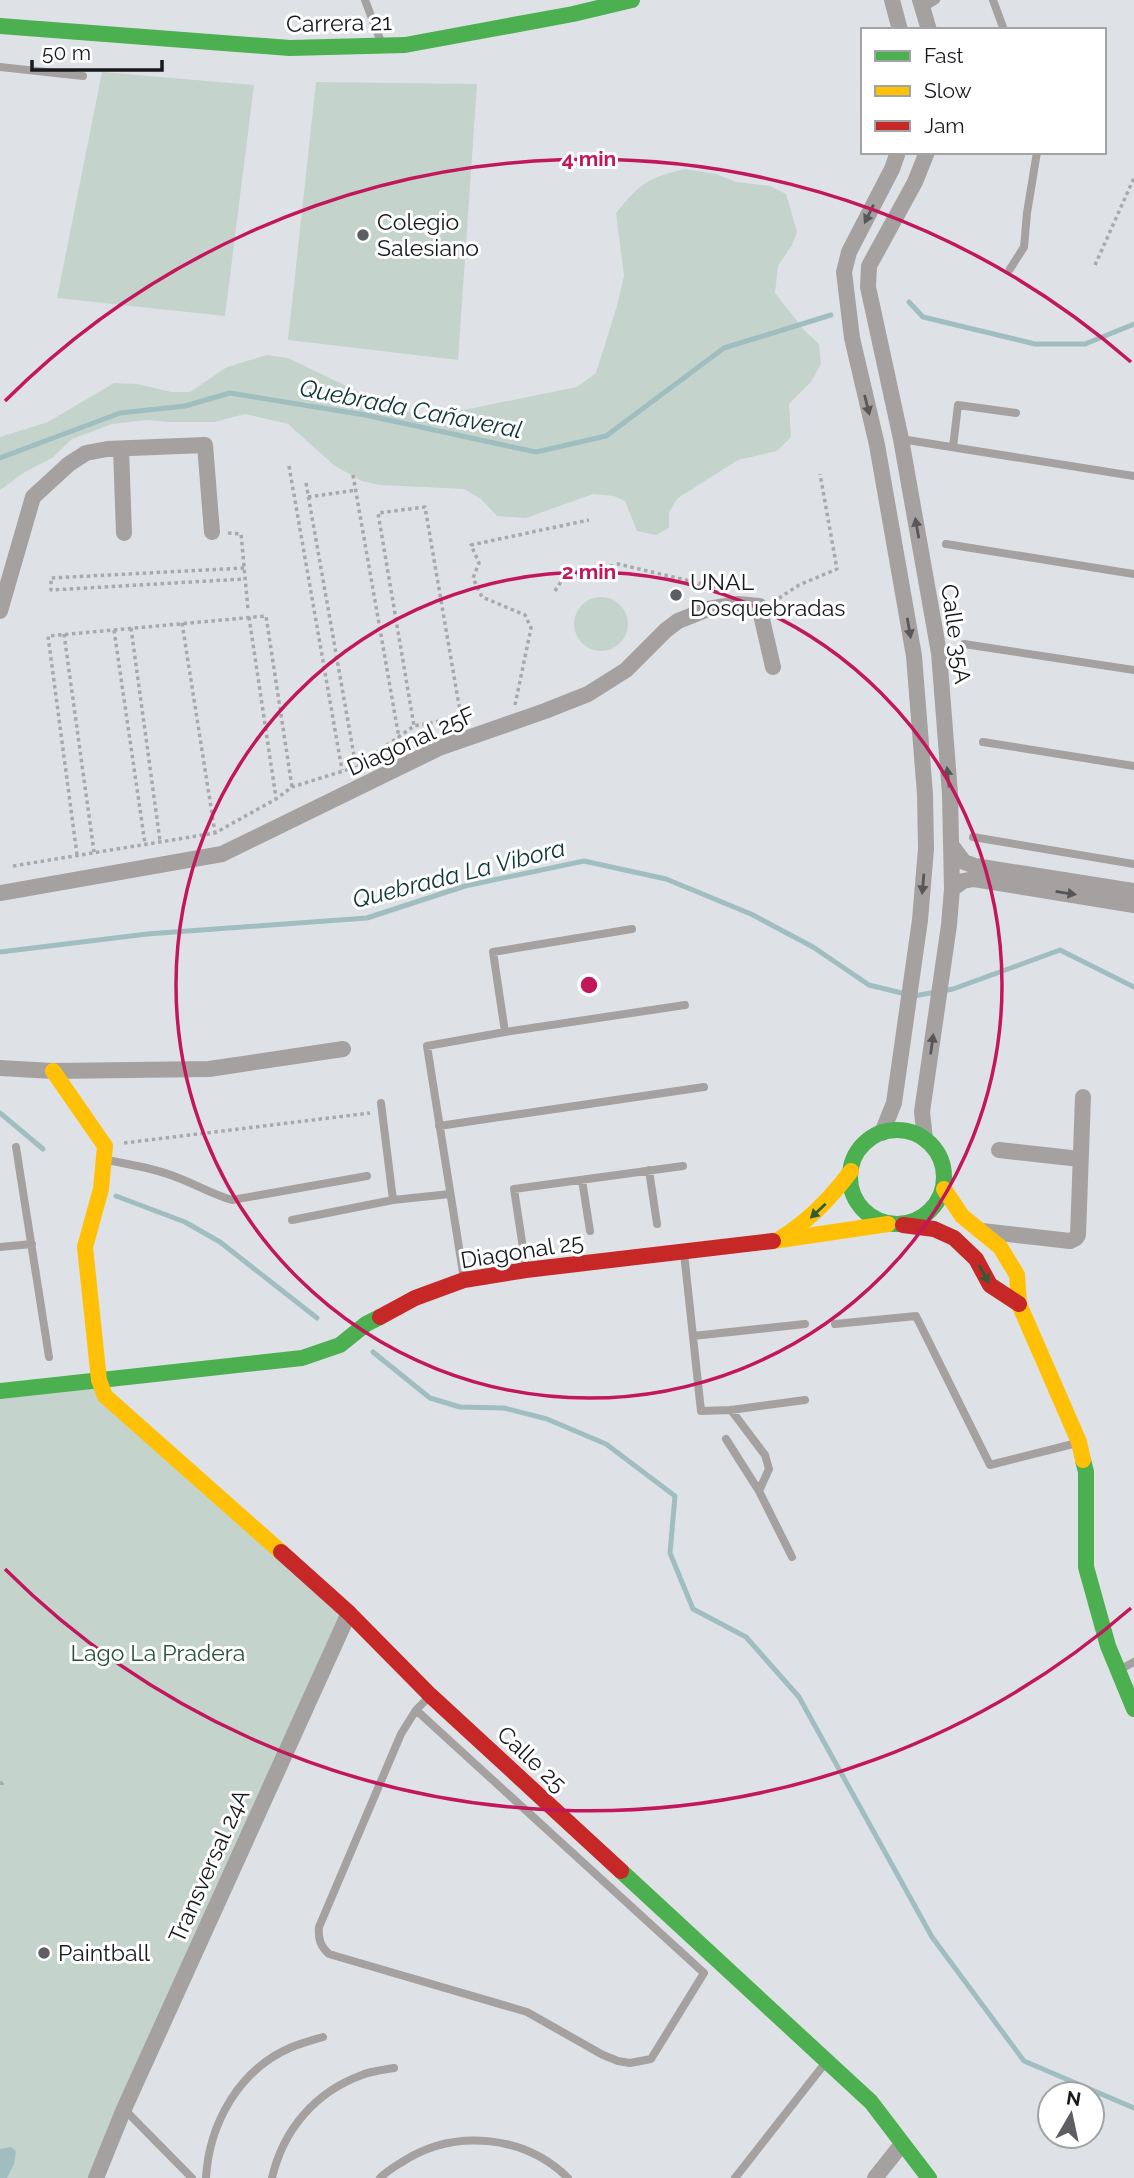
<svg xmlns="http://www.w3.org/2000/svg" width="1134" height="2178" viewBox="0 0 1134 2178" font-family="Raleway,sans-serif">
<style>
.green{fill:#c4d3cc}
.water{fill:#a0bebf}
.lines{fill:none;stroke-linecap:round;stroke-linejoin:round}
.stream{stroke:#a0bebf;stroke-width:5}
.path{stroke:#a9a9aa;stroke-width:3.5;stroke-dasharray:3.5 3.5;stroke-linecap:butt}
.lane{stroke:#a5a1a1;stroke-width:8}
.street{stroke:#a5a1a1;stroke-width:16}
.fast{stroke:#4caf50;stroke-width:16}
.slow{stroke:#ffc107;stroke-width:16}
.jam{stroke:#c62828;stroke-width:16}
.oneway{fill:#575658}
.oneway2{fill:#2f5c34}
.ring{fill:none;stroke:#c2185b;stroke-width:3.5}
.poi-dot{fill:#5d5f63;stroke:#fff;stroke-width:2.5}
.labels{text-anchor:middle;stroke-width:6;stroke-linejoin:round;paint-order:stroke}
.street-label{font-size:23px;fill:#17191d;stroke:#fff}
.poi-label{font-size:23px;fill:#17191d;stroke:#fff;text-anchor:start}
.park-label{font-size:23px;fill:#245539;stroke:#fff}
.water-label{font-size:24px;font-style:italic;fill:#0e3637;stroke:#fff}
.centre{fill:#c2185b;stroke:#fff;stroke-width:3.5}
.ring-label{font-size:21px;text-anchor:middle;font-weight:bold;fill:#c2185b;stroke:#fff;stroke-width:6;stroke-linejoin:round;paint-order:stroke}
</style>
<rect width="100%" height="100%" fill="#dee2e6"/>
<path class="green" d="M 102,72 L 254,85 L 225,316 L 57,298 Z
M 316,82 L 477,84 L 458,360 L 288,340 Z
M 685,169 L 716,174 L 736,182 L 770,186 L 786,194 L 797,232 L 792,245 L 778,266 L 775,293 L 804,330 L 819,344 L 821,364 L 811,382 L 789,404 L 791,437 L 777,451 L 738,460 L 678,498 L 669,512 L 669,528 L 656,535 L 637,531 L 625,501 L 614,496 L 593,494 L 526,518 L 497,516 L 481,499 L 464,489 L 380,485 L 362,481 L 335,466 L 288,424 L 245,414 L 214,422 L 170,422 L 147,420 L 112,424 L 72,439 L 52,458 L 25,472 L 0,490 L 0,437 L 48,422 L 114,383 L 137,384 L 171,392 L 190,392 L 227,367 L 267,355 L 288,358 L 396,410 L 434,416 L 577,387 L 596,373 L 617,306 L 624,276 L 616,213 C 641,183 647,178 685,169 Z
M574 624a27 27 0 1 1 54 0a27 27 0 1 1-54 0Z
M 99,1380 L 349,1613 L 96,2178 L 0,2178 L 0,1391 Z"/>
<path class="water" d="M 11,2147 L 16,2151 L 14,2164 L 7,2178 L 0,2178 L 0,2149 Z"/>
<g class="lines">
<path class="stream" d="M 909,302 L 923,317 L 1035,344 L 1085,344 L 1134,324
M 0,458 L 120,413 L 185,406 L 230,393 L 365,415 L 536,452 L 606,436 L 724,348 L 831,315
M 0,952 L 147,934 L 367,918 L 465,886 L 584,861 L 666,879 L 751,914 L 813,947 L 869,985 L 914,996 L 953,989 L 1060,950 L 1134,987
M 0,1113 L 43,1149
M 116,1196 L 185,1222 L 220,1242 L 317,1318
M 373,1352 L 430,1398 L 460,1407 L 504,1408 L 547,1419 L 606,1444 L 675,1496 L 670,1553 L 693,1609 L 746,1637 L 799,1697 L 932,1937 L 1024,2061 L 1134,2108"/>
<path class="path" d="M 1095,265 L 1134,178
M 289,466 L 342,770
M 353,475 L 399,738
M 306,483 L 356,767
M 308,497 L 356,490
M 228,533 L 241,534 L 248,609
M 244,568 L 51,578 L 51,590 L 244,579
M 555,591 L 562,580 L 618,564 L 724,589
M 773,602 L 799,585 L 837,569 L 820,474
M 249,617 L 276,798
M 182,623 L 215,833
M 131,628 L 160,841
M 114,630 L 145,844
M 64,634 L 94,852
M 515,705 L 531,628 L 525,615 L 482,597 L 473,578 L 479,563 L 471,545 L 589,520
M 77,855 L 48,636 L 266,616 L 292,787
M 13,866 L 215,833 L 276,799 L 292,787 L 356,767 L 414,726 L 461,717 L 425,507 L 378,513 L 414,726
M 124,1143 L 370,1113
M 0,1782 L 2,1784 L 0,1788"/>
<path class="lane" d="M 365,0 L 381,42
M 993,0 L 1004,30
M 923,8 L 936,0
M 0,67 L 83,76
M 1010,269 L 1024,247 L 1027,213 L 1037,152
M 901,439 L 1134,476
M 953,447 L 958,405 L 1016,413
M 946,544 L 1134,574
M 964,644 L 1134,670
M 983,742 L 1134,766
M 973,837 L 1134,864
M 505,1032 L 493,952 L 632,929
M 381,1103 L 393,1200
M 439,1126 L 704,1087
M 16,1147 L 49,1357
M 107,1160 C 132,1165 158,1169 181,1179 C 199,1186 214,1195 232,1200 L 367,1176
M 649,1170 L 657,1224
M 582,1180 L 590,1231
M 292,1220 L 393,1200 L 450,1194
M 0,1247 L 32,1244
M 684,1253 L 701,1411 L 731,1410 L 805,1400
M 526,1268 L 514,1189 L 683,1166
M 464,1279 L 427,1046 L 505,1032 L 685,1005
M 835,1324 L 916,1316 L 990,1465 L 1077,1443
M 693,1336 L 805,1324
M 731,1410 L 765,1455 L 769,1469 L 759,1491 L 792,1557
M 726,1439 L 759,1491
M 1121,1669 L 1134,1662
M 416,1710 L 704,1973 L 651,2059 L 630,2063 L 618,2061 L 603,2055 L 527,2012 L 329,1954 C 320,1946 318,1938 319,1927 L 401,1734 L 416,1710 L 428,1698
M 124,2109 L 192,2178
M 206,2178 C 209,2124 239,2069 292,2047 C 302,2043 313,2040 323,2037
M 272,2178 C 283,2130 315,2092 362,2075 C 372,2071 383,2070 394,2068
M 380,2178 C 387,2171 394,2167 402,2162 C 454,2128 524,2135 568,2178
M 735,2178 L 826,2062"/>
<path class="street" d="M 892,0 L 900,30
M 920,0 L 929,30
M 121,449 L 124,533
M 0,611 L 33,497 L 69,464 L 86,453 L 107,449 L 205,445 L 212,532
M 952,846 L 964,862 L 975,866 L 1134,891
M 952,889 L 963,881 L 974,879 L 1134,905
M 0,893 L 222,854 L 439,748 L 545,711 L 588,694 L 626,670 L 666,630 L 678,621 L 708,609 L 738,604 L 759,606 L 773,667
M 0,1068 L 53,1071 L 209,1069 L 343,1049
M 882,1133 L 894,1103 L 920,920 L 926,849 L 925,794 L 914,656 L 877,445 L 852,338 L 844,272 L 849,252 L 892,169 L 898,152
M 925,1139 L 922,1112 L 949,925 L 952,889 L 950,794 L 939,653 L 901,439 L 868,287 L 869,266 L 915,182 L 927,152
M 999,1150 L 1080,1159
M 982,1231 L 1070,1241 L 1076,1238 L 1078,1235 L 1083,1097
M 96,2178 L 124,2109 L 349,1613
M 875,2178 L 902,2144"/>
<path class="fast" d="M 0,26 L 290,48 L 405,45 L 573,14 L 632,0
M850 1177a47 47 0 1 1 94 0a47 47 0 1 1-94 0Z
M 0,1391 L 302,1358 L 340,1345 L 366,1324 L 380,1317
M 1083,1460 L 1086,1472 L 1086,1567 L 1108,1646 L 1134,1709
M 621,1871 L 871,2102 L 929,2178"/>
<path class="slow" d="M 53,1071 L 105,1146 L 101,1189 L 85,1247 L 99,1380 L 105,1396 L 281,1552
M 944,1189 L 962,1216 L 1000,1247 L 1017,1275 L 1019,1304 L 1079,1442 L 1083,1460
M 781,1238 C 810,1220 831,1198 851,1171
M 773,1241 L 888,1224"/>
<path class="jam" d="M 903,1225 L 934,1229 L 954,1238 L 976,1259 L 990,1285 L 1019,1304
M 380,1317 L 415,1298 L 464,1280 L 526,1270 L 773,1241
M 281,1552 L 349,1613 L 430,1695 L 621,1871"/>
</g>
<defs><path id="oneway-solid" d="M-6-.8H1V-3.2L6.5 0L1 3.2V.8H-6Z" transform="scale(1.75)"/></defs>
<g class="oneway">
<use href="#oneway-solid" transform="translate(869 214) rotate(116)"/>
<use href="#oneway-solid" transform="translate(867 405) rotate(76)"/>
<use href="#oneway-solid" transform="translate(917 528) rotate(-100)"/>
<use href="#oneway-solid" transform="translate(909 628) rotate(80)"/>
<use href="#oneway-solid" transform="translate(948 777) rotate(-96)"/>
<use href="#oneway-solid" transform="translate(923 884) rotate(95)"/>
<use href="#oneway-solid" transform="translate(1066 893) rotate(9)"/>
<use href="#oneway-solid" transform="translate(932 1044) rotate(-82)"/>
</g>
<g class="oneway2">
<use href="#oneway-solid" transform="translate(818 1211) rotate(137)"/>
<use href="#oneway-solid" transform="translate(984 1274) rotate(61)"/>
</g>
<g class="ring">
<circle cx="589" cy="985" r="413"/>
<path d="M1131 1608A826 826 0 0 1 5 1569M5 401A826 826 0 0 1 1131 362"/>
</g>
<g class="poi-dot">
<circle cx="363" cy="235" r="7"/>
<circle cx="676" cy="595" r="7"/>
<circle cx="44" cy="1953" r="7"/>
</g>
<g class="labels">
<g class="street-label">
<text transform="translate(339 23) rotate(-1)" y="8">Carrera 21</text>
<text transform="translate(956 634) rotate(82)" y="8">Calle 35A</text>
<text transform="translate(411 741) rotate(-24)" y="8">Diagonal 25F</text>
<text transform="translate(522 1251) rotate(-9)" y="8">Diagonal 25</text>
<text transform="translate(532 1759) rotate(43)" y="8">Calle 25</text>
<text transform="translate(209 1866) rotate(-66)" y="8">Transversal 24A</text>
</g>
<g class="poi-label">
<text x="377" y="230">Colegio<tspan x="377" dy="26">Salesiano</tspan></text>
<text x="690" y="590">UNAL<tspan x="690" dy="26">Dosquebradas</tspan></text>
<text x="58" y="1961">Paintball</text>
</g>
<g class="park-label">
<text x="158" y="1661">Lago La Pradera</text>
</g>
<g class="water-label">
<text transform="translate(411 409) rotate(11)" y="8">Quebrada Cañaveral</text>
<text transform="translate(459 874) rotate(-14)" y="8">Quebrada La Vibora</text>
</g>
</g>
<circle cx="589" cy="985" r="10" class="centre"/>
<g class="ring-label">
<text x="589" y="166">4 min</text>
<text x="589" y="579">2 min</text>
</g>
<rect x="861" y="28" width="245" height="126" fill="#ffffff" stroke="#a2a3a5" stroke-width="2"/>
<rect x="875" y="51" width="35" height="10" fill="#4caf50" stroke="#a2a3a5" stroke-width="2"/>
<text x="924" y="63" font-size="21" fill="#17191d">Fast</text>
<rect x="875" y="86" width="35" height="10" fill="#ffc107" stroke="#a2a3a5" stroke-width="2"/>
<text x="924" y="98" font-size="21" fill="#17191d">Slow</text>
<rect x="875" y="121" width="35" height="10" fill="#c62828" stroke="#a2a3a5" stroke-width="2"/>
<text x="924" y="133" font-size="21" fill="#17191d">Jam</text>
<g transform="translate(1071 2115) rotate(9)"><circle r="33" fill="#ffffff" stroke="#a2a3a5" stroke-width="2"/>
<path d="M0-5L12 26L0 18L-12 26Z" fill="#5d5f63"/>
<text y="-10" font-size="19" font-weight="bold" text-anchor="middle" fill="#17191d">N</text>
</g>
<path d="M32 60v10h130v-10" fill="none" stroke="#17191d" stroke-width="3.5"/>
<text x="42" y="60" font-size="21" fill="#17191d" stroke="#ffffff" stroke-width="5" paint-order="stroke">50 m</text>
</svg>
